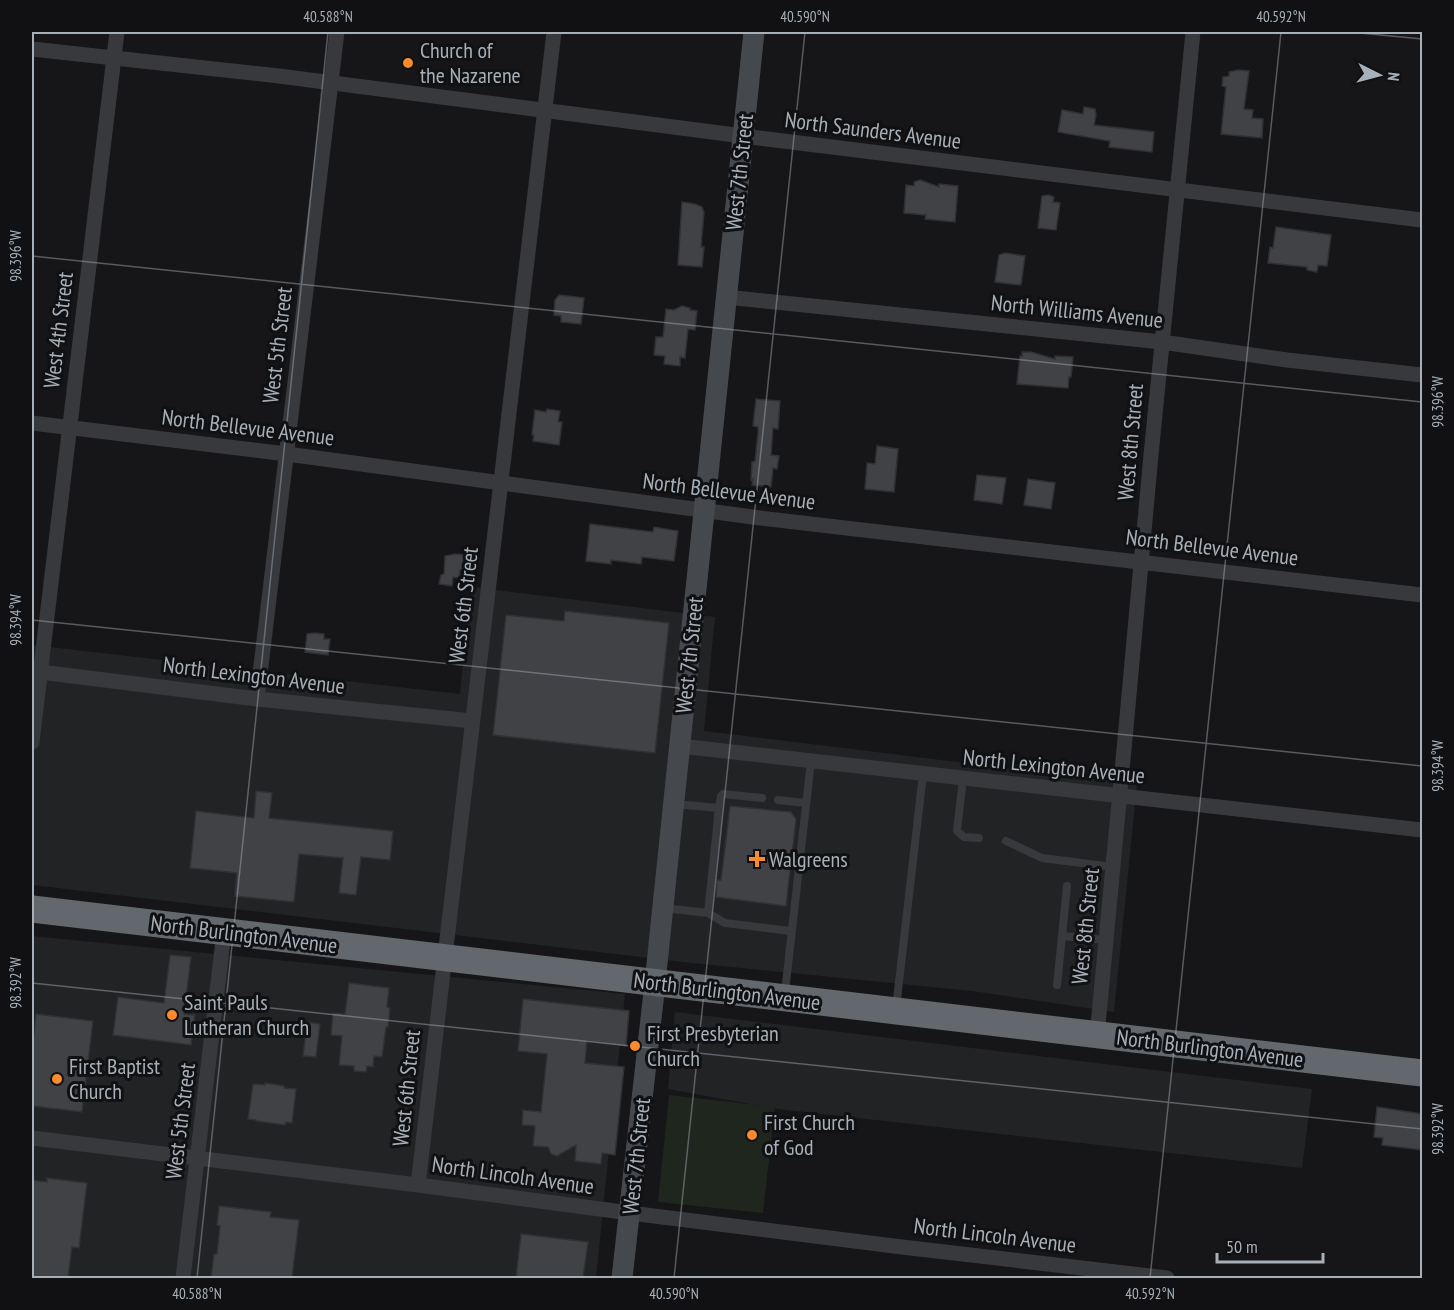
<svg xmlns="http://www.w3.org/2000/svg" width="1454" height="1310" viewBox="0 0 1454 1310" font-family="'PT Sans Narrow',sans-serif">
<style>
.built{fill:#222325}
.green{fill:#1e261e}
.building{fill:#404245;stroke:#303134;stroke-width:1.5}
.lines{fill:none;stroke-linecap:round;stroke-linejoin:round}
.lane{stroke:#37393d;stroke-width:8}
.street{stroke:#37393d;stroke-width:15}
.secondary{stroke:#45494d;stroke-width:21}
.highway{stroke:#63686e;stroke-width:27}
.ticks{fill:none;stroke:#a7b0b9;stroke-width:1.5;stroke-opacity:0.45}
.poi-dot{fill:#f98a2d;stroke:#111113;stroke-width:2}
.labels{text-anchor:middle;stroke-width:6;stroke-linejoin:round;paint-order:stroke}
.poi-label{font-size:22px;fill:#a7b0b9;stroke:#111113;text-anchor:start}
.street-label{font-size:22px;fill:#a7b0b9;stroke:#111113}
.neatline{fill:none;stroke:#a7b0b9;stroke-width:2}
.ticks-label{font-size:15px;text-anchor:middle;fill:#a7b0b9}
</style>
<rect width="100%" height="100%" fill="#161618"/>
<path class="built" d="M 471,587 L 715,617 L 704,731 L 1137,784 L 1114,1012 L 972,991 L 683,962 L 32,885 L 32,645 L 460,694 Z
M 32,936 L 625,994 L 596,1278 L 32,1278 Z
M 675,1012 L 1312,1089 L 1302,1168 L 778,1109 L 668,1089 Z"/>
<path class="green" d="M 669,1095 L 775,1107 L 763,1213 L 658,1202 Z"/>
<path class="building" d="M 1238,70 L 1249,71 L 1244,109 L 1253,110 L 1252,118 L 1263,119 L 1262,138 L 1221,134 L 1226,87 L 1222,86 L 1223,77 L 1229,76 L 1229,72 Z
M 1084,107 L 1095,109 L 1096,115 L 1094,125 L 1154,132 L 1152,152 L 1109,147 L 1110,141 L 1058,132 L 1062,110 L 1083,114 Z
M 920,180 L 939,187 L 939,184 L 958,186 L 955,222 L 925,219 L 926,215 L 904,213 L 906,185 L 914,186 L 914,182 Z
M 1048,195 L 1054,197 L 1053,202 L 1060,203 L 1056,230 L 1038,228 L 1042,196 Z
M 682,202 L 695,204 L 702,207 L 704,212 L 701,247 L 704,247 L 702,267 L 678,265 Z
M 1276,227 L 1331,235 L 1327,266 L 1318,265 L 1317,272 L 1307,270 L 1307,267 L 1268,263 L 1270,247 L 1273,248 Z
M 1005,253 L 1025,256 L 1021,285 L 995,282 L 999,255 Z
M 559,295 L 584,298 L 581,324 L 561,322 L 561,316 L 554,315 L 555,300 Z
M 682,306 L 690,308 L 690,310 L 697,311 L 695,330 L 688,329 L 685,358 L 680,357 L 680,366 L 664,364 L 665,356 L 654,355 L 656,337 L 663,337 L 666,309 L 674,310 Z
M 1022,352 L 1031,352 L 1055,359 L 1055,356 L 1073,357 L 1071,377 L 1069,377 L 1068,388 L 1017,384 L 1020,356 L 1022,356 Z
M 756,399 L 780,401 L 778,429 L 773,428 L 771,455 L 779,456 L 777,469 L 773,468 L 771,487 L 752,485 L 753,479 L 751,480 L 752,462 L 755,461 L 758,433 L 758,427 L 753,426 Z
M 547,409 L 560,411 L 558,422 L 562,422 L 559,445 L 533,441 L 534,435 L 532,435 L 535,410 L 546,412 Z
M 877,446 L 898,449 L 894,492 L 865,489 L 867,463 L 875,464 Z
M 977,475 L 1006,478 L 1002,504 L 974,500 Z
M 1028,479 L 1055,483 L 1051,509 L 1024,505 Z
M 590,524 L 653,532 L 654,527 L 678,531 L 674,561 L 642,557 L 641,564 L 611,560 L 611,564 L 586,561 Z
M 455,554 L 464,555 L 462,570 L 460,570 L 459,578 L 453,577 L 452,586 L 439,584 L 441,575 L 444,574 L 445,556 Z
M 565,611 L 669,623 L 655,753 L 493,735 L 506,615 L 564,621 Z
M 315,633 L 324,634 L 324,639 L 330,639 L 328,655 L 305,652 L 307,634 Z
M 256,791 L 272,793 L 269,818 L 393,831 L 390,860 L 361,857 L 356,895 L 339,893 L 343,858 L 299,854 L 294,902 L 235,896 L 237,873 L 190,868 L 196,811 L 254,818 Z
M 730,806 L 791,812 L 796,819 L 786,906 L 716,897 L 717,880 L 721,880 Z
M 170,955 L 191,957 L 184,1014 L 195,1015 L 191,1045 L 113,1035 L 118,997 L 164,1003 Z
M 349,983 L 389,988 L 387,1007 L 390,1008 L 388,1027 L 386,1027 L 382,1057 L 374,1056 L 373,1067 L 367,1066 L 366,1072 L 354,1071 L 354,1066 L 339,1065 L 342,1036 L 331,1035 L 333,1013 L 345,1014 Z
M 523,999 L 629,1011 L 626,1046 L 587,1041 L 585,1063 L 624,1067 L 615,1155 L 602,1153 L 601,1164 L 575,1161 L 576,1145 L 557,1156 L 551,1154 L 548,1147 L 533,1146 L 535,1126 L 522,1125 L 523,1110 L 541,1112 L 547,1054 L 518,1051 Z
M 36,1014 L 93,1021 L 82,1112 L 32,1106 L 32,1050 Z
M 307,1022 L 320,1024 L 316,1057 L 303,1056 Z
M 265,1083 L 284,1086 L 284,1088 L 296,1089 L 292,1123 L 286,1122 L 285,1125 L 256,1121 L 256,1120 L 248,1119 L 253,1084 L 265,1085 Z
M 1377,1107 L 1422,1114 L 1422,1150 L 1382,1145 L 1383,1138 L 1374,1137 Z
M 47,1178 L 87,1183 L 79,1248 L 72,1247 L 68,1278 L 32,1278 L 32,1180 L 47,1182 Z
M 219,1206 L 271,1212 L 270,1217 L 299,1220 L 292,1278 L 211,1278 L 214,1254 L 217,1254 L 220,1226 L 217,1225 Z
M 521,1234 L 588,1242 L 583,1278 L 516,1278 Z"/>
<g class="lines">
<path class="lane" d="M 963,778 L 957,831 L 964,837 L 979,838
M 778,800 L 806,803
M 719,808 L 721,796 L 723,794 L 762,798
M 1006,841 L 1042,858 L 1113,867
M 1067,886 L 1062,936 L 1106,940
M 663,908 L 708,913 L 719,808 L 675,804
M 708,913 L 725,923 L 790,931
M 1057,985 L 1062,936
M 785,992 L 811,761
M 896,1008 L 923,774"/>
<path class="street" d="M 32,49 L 279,76 L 743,136 L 1422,220
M 726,297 L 1162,342 L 1287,360 L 1422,375
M 32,423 L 287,454 L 760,518 L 1422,595
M 32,671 L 257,699 L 472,721
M 257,699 L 337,32
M 32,742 L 117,32
M 680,746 L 1422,830
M 1097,1036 C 1116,842 1133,649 1151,455 C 1164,314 1180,173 1193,32
M 32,1138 L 418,1185 L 630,1213 L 902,1247 L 1167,1278
M 418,1185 L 554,32
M 183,1278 L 224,932"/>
<path class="secondary" d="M 622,1278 L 655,983 L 754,32"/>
<path class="highway" d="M 32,909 L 1422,1073"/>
</g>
<path class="ticks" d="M 1350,32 L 1422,39M 32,256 L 1422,402M 32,620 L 1422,766M 32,983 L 1422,1129M 197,1278 L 328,32M 674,1278 L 805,32M 1150,1278 L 1281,32"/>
<g class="poi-dot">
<circle cx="408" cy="63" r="6"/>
<path d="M754 850h6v6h6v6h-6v6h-6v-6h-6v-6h6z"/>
<circle cx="172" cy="1015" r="6"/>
<circle cx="635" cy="1046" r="6"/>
<circle cx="57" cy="1079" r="6"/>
<circle cx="752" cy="1135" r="6"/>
</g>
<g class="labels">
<g class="poi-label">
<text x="420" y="58">Church of<tspan x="420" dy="25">the Nazarene</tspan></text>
<text x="769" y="867">Walgreens</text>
<text x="184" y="1010">Saint Pauls<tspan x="184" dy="25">Lutheran Church</tspan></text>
<text x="647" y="1041">First Presbyterian<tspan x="647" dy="25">Church</tspan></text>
<text x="69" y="1074">First Baptist<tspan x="69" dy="25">Church</tspan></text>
<text x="764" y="1130">First Church<tspan x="764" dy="25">of God</tspan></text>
</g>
<g class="street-label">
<text transform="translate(873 130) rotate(7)" y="8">North Saunders Avenue</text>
<text transform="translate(739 172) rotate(-84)" y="8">West 7th Street</text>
<text transform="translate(1077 311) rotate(6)" y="8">North Williams Avenue</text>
<text transform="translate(58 330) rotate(-83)" y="8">West 4th Street</text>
<text transform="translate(277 345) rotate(-83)" y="8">West 5th Street</text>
<text transform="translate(248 427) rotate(7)" y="8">North Bellevue Avenue</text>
<text transform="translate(1130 442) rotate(-85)" y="8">West 8th Street</text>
<text transform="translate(729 491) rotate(7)" y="8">North Bellevue Avenue</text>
<text transform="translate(1212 547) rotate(7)" y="8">North Bellevue Avenue</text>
<text transform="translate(463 605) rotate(-83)" y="8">West 6th Street</text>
<text transform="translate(689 655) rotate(-84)" y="8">West 7th Street</text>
<text transform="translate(254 675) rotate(7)" y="8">North Lexington Avenue</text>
<text transform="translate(1054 766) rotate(6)" y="8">North Lexington Avenue</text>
<text transform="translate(1085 926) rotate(-84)" y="8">West 8th Street</text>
<text transform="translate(244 934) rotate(7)" y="8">North Burlington Avenue</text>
<text transform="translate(727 991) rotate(7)" y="8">North Burlington Avenue</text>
<text transform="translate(1210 1048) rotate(7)" y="8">North Burlington Avenue</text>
<text transform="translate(406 1088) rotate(-84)" y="8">West 6th Street</text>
<text transform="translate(180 1121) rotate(-83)" y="8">West 5th Street</text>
<text transform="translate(636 1156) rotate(-84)" y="8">West 7th Street</text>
<text transform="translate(513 1175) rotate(8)" y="8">North Lincoln Avenue</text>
<text transform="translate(995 1235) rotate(7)" y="8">North Lincoln Avenue</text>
</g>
</g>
<rect width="1454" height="1310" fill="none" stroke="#111113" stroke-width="66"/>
<g transform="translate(1379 75) rotate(96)" stroke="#111113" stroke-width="4.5" paint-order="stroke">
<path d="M0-4.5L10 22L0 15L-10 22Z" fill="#a7b0b9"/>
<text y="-9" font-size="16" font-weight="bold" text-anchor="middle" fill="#a7b0b9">N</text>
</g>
<path d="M1217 1253v9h106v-9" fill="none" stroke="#a7b0b9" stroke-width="3"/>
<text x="1226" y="1253" font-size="18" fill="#a7b0b9" stroke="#111113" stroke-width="4.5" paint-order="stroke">50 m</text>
<rect x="33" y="33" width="1388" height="1244" class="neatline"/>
<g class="ticks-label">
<text x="328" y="22">40.588°N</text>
<text x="805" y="22">40.590°N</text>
<text x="1281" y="22">40.592°N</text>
<text transform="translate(16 256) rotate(-90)" y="5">98.396°W</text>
<text transform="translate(1438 402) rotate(-90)" y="5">98.396°W</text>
<text transform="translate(16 620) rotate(-90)" y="5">98.394°W</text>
<text transform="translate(1438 766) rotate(-90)" y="5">98.394°W</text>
<text transform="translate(16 983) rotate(-90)" y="5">98.392°W</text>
<text transform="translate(1438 1129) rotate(-90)" y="5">98.392°W</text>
<text x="197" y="1299">40.588°N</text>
<text x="674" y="1299">40.590°N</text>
<text x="1150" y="1299">40.592°N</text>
</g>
</svg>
